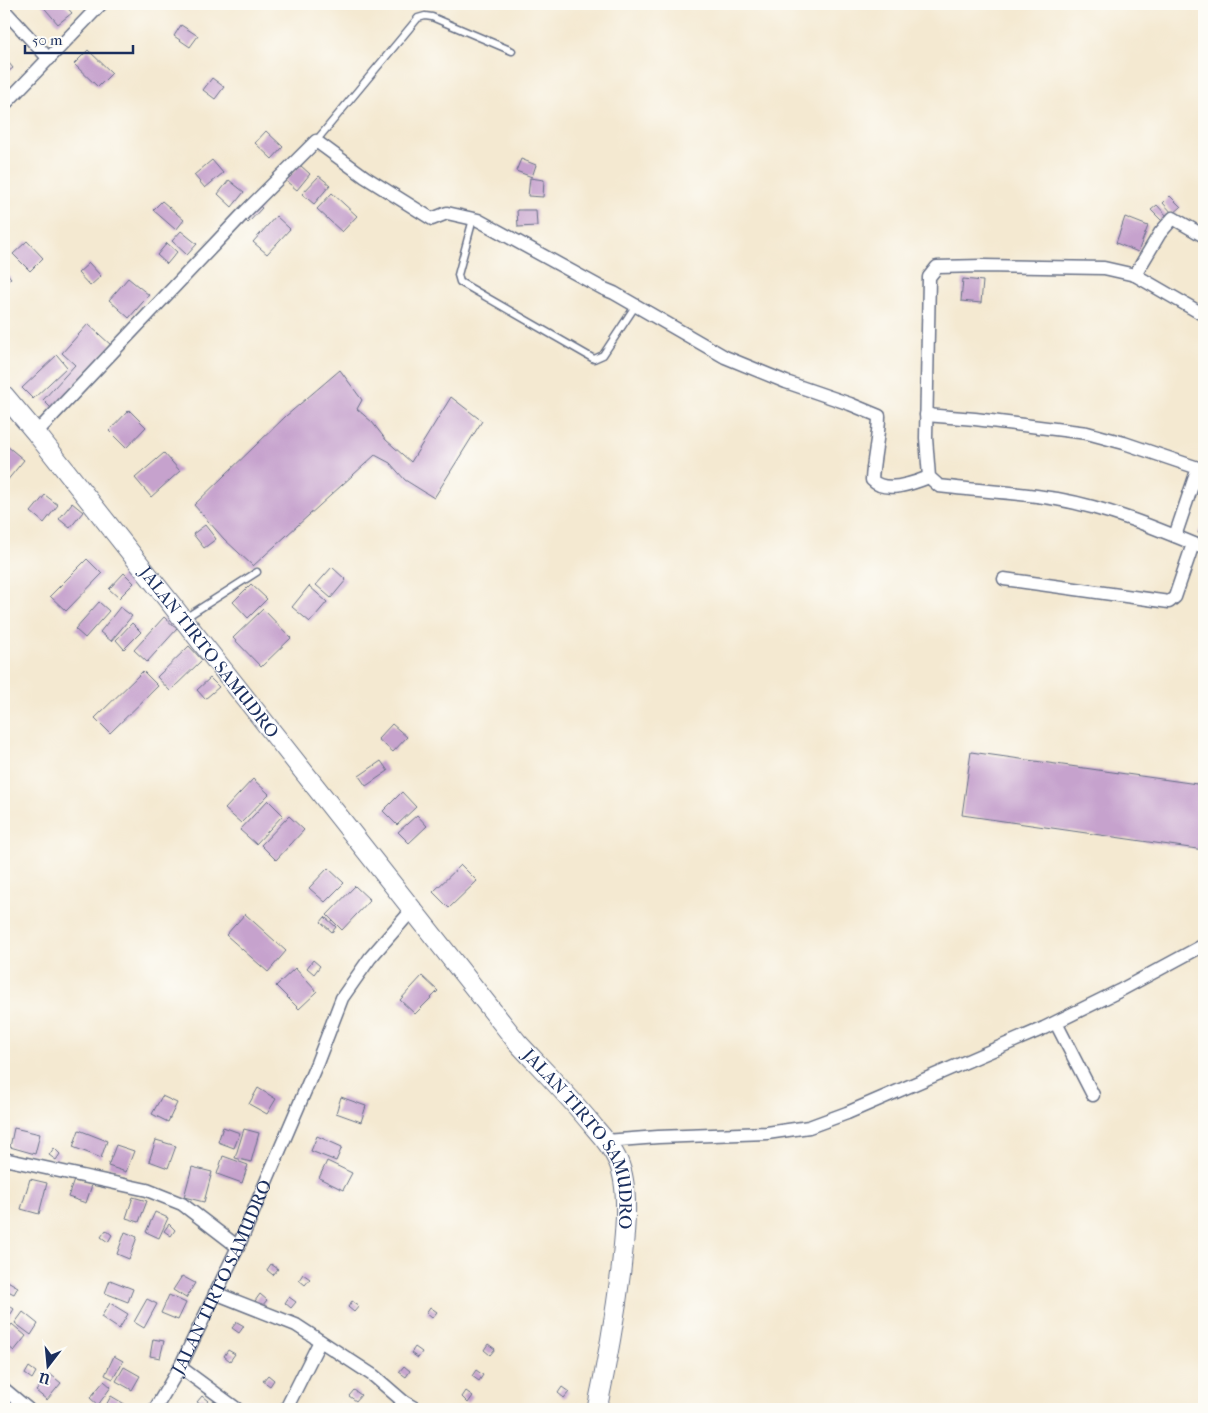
<svg xmlns="http://www.w3.org/2000/svg" width="1208" height="1413" viewBox="0 0 1208 1413" font-family="'IM FELL French Canon',serif">
<style>
.building{fill:#c6a2cd}
.lines{fill:none;stroke-linecap:round;stroke-linejoin:round}
.lane-casing{stroke:#677086;stroke-width:9}
.street-casing{stroke:#677086;stroke-width:15}
.secondary-casing{stroke:#677086;stroke-width:21}
.lane{stroke:#fff;stroke-width:6}
.street{stroke:#fff;stroke-width:12}
.secondary{stroke:#fff;stroke-width:19}
.labels{text-anchor:middle;stroke-width:4;stroke-linejoin:round;paint-order:stroke}
.street-label{font-size:18px;fill:#1b2f5e;stroke:#fdfcf7}
</style>
<rect width="100%" height="100%" fill="#fdfcf7"/>
<filter id="ink" filterUnits="userSpaceOnUse"><feTurbulence type="fractalNoise" baseFrequency=".02" numOctaves="2"/><feDisplacementMap in="SourceGraphic" scale="10" xChannelSelector="R" yChannelSelector="G"/><feConvolveMatrix kernelMatrix="1 2 1 2 8 2 1 2 1" color-interpolation-filters="sRGB"/></filter>
<filter id="wash" filterUnits="userSpaceOnUse"><feTurbulence type="fractalNoise" baseFrequency=".0096" numOctaves="4" result="noise"/><feDisplacementMap in="SourceGraphic" scale="20" xChannelSelector="R" yChannelSelector="G"/><feGaussianBlur stdDeviation="1.12" result="paint"/><feColorMatrix in="noise" values="0 0 0 0 0 0 0 0 0 0 0 0 0 0 0 0 0 1.4 0 .05"/><feComposite in="paint" operator="in"/></filter>
<g filter="url(#wash)">
<rect width="100%" height="100%" fill="#f4e9d1"/>
<g id="blocks">
<path class="building" d="M 41,4 L 64,4 L 72,13 L 58,24 Z
M 181,25 L 198,36 L 190,47 L 174,36 Z
M 88,50 L 112,73 L 98,87 L 74,64 Z
M 4,57 L 13,68 L 4,75 Z
M 212,78 L 224,87 L 215,99 L 203,90 Z
M 266,131 L 283,147 L 272,159 L 255,143 Z
M 521,159 L 536,165 L 532,177 L 516,171 Z
M 212,160 L 223,173 L 205,188 L 194,175 Z
M 300,165 L 310,174 L 297,190 L 286,181 Z
M 319,176 L 330,185 L 314,204 L 302,194 Z
M 530,178 L 544,180 L 543,197 L 528,196 Z
M 229,180 L 244,192 L 232,207 L 218,194 Z
M 332,193 L 357,216 L 342,232 L 317,209 Z
M 1170,196 L 1181,207 L 1173,214 L 1163,203 Z
M 162,201 L 184,220 L 176,230 L 153,210 Z
M 257,204 L 262,208 L 248,223 L 244,219 Z
M 1157,205 L 1167,216 L 1162,221 L 1151,210 Z
M 517,210 L 536,210 L 537,226 L 518,227 Z
M 276,216 L 290,229 L 267,254 L 253,242 Z
M 1125,217 L 1148,226 L 1138,252 L 1116,243 Z
M 181,231 L 197,244 L 187,255 L 172,241 Z
M 27,241 L 43,258 L 30,271 L 13,254 Z
M 167,243 L 177,252 L 167,264 L 157,255 Z
M 89,263 L 101,276 L 90,286 L 78,273 Z
M 4,270 L 11,278 L 4,284 Z
M 128,278 L 149,295 L 129,318 L 109,300 Z
M 963,279 L 983,281 L 981,303 L 961,301 Z
M 88,324 L 111,345 L 52,409 L 43,400 L 75,365 L 62,353 Z
M 57,355 L 67,367 L 33,399 L 22,388 Z
M 340,370 L 362,400 L 357,409 L 372,422 L 386,440 L 411,462 L 451,397 L 482,421 L 434,498 L 405,480 L 390,463 L 375,455 L 253,566 L 224,539 L 194,505 L 286,416 Z
M 129,410 L 146,427 L 126,448 L 109,431 Z
M 7,446 L 24,460 L 6,482 L 4,481 L 4,450 Z
M 164,453 L 180,471 L 151,497 L 135,478 Z
M 45,495 L 58,505 L 44,523 L 31,512 Z
M 72,503 L 83,512 L 70,528 L 59,519 Z
M 1204,523 L 1204,536 L 1198,533 Z
M 205,525 L 216,539 L 204,548 L 193,534 Z
M 87,559 L 102,574 L 66,611 L 50,596 Z
M 332,567 L 346,580 L 331,598 L 316,585 Z
M 124,573 L 134,583 L 119,598 L 109,589 Z
M 251,584 L 267,599 L 248,618 L 233,602 Z
M 309,586 L 327,602 L 310,622 L 292,607 Z
M 99,602 L 109,611 L 85,638 L 75,629 Z
M 120,607 L 132,616 L 111,641 L 100,632 Z
M 263,609 L 291,638 L 261,667 L 233,638 Z
M 164,617 L 177,629 L 147,662 L 134,650 Z
M 132,623 L 141,632 L 124,649 L 116,640 Z
M 189,646 L 202,660 L 170,691 L 157,677 Z
M 143,671 L 158,686 L 110,733 L 95,718 Z
M 210,678 L 219,687 L 205,699 L 197,690 Z
M 392,724 L 407,737 L 393,752 L 378,739 Z
M 971,752 L 1204,785 L 1204,850 L 962,815 Z
M 381,761 L 388,771 L 366,786 L 359,776 Z
M 253,779 L 269,794 L 241,823 L 225,809 Z
M 402,792 L 416,807 L 397,825 L 383,811 Z
M 268,800 L 283,815 L 256,844 L 240,830 Z
M 417,815 L 427,826 L 409,843 L 398,832 Z
M 289,816 L 304,830 L 276,860 L 261,845 Z
M 461,865 L 477,881 L 449,908 L 433,892 Z
M 328,868 L 344,883 L 325,902 L 309,888 Z
M 355,886 L 370,900 L 342,930 L 327,915 Z
M 245,914 L 286,951 L 268,972 L 226,935 Z
M 325,917 L 336,927 L 332,932 L 321,922 Z
M 313,960 L 320,966 L 314,974 L 307,968 Z
M 295,968 L 317,992 L 299,1009 L 276,986 Z
M 422,976 L 438,991 L 415,1014 L 400,1000 Z
M 258,1088 L 276,1099 L 267,1114 L 249,1104 Z
M 162,1096 L 177,1103 L 168,1122 L 152,1114 Z
M 341,1097 L 366,1106 L 361,1122 L 336,1113 Z
M 223,1127 L 240,1133 L 234,1148 L 218,1142 Z
M 14,1128 L 40,1134 L 35,1154 L 10,1147 Z
M 244,1129 L 259,1133 L 251,1162 L 235,1158 Z
M 79,1130 L 107,1141 L 101,1158 L 73,1147 Z
M 317,1136 L 342,1147 L 336,1161 L 311,1151 Z
M 156,1140 L 176,1146 L 168,1168 L 149,1161 Z
M 116,1145 L 134,1151 L 126,1172 L 108,1166 Z
M 54,1148 L 60,1154 L 56,1160 L 49,1155 Z
M 223,1156 L 248,1165 L 242,1183 L 217,1174 Z
M 327,1161 L 352,1173 L 343,1190 L 319,1178 Z
M 192,1167 L 212,1172 L 204,1202 L 184,1197 Z
M 30,1179 L 47,1183 L 39,1214 L 21,1209 Z
M 74,1180 L 92,1185 L 86,1203 L 68,1197 Z
M 133,1197 L 147,1201 L 139,1222 L 126,1218 Z
M 155,1212 L 168,1218 L 159,1238 L 146,1232 Z
M 169,1224 L 175,1230 L 171,1236 L 164,1231 Z
M 106,1230 L 112,1235 L 108,1242 L 101,1237 Z
M 125,1232 L 137,1237 L 129,1259 L 117,1254 Z
M 271,1264 L 278,1269 L 273,1275 L 267,1270 Z
M 303,1274 L 310,1279 L 305,1285 L 299,1280 Z
M 182,1276 L 195,1283 L 186,1298 L 173,1290 Z
M 4,1279 L 18,1287 L 14,1294 L 4,1289 Z
M 110,1280 L 133,1289 L 128,1302 L 105,1293 Z
M 260,1294 L 267,1300 L 262,1306 L 255,1301 Z
M 169,1295 L 186,1303 L 178,1320 L 161,1313 Z
M 289,1297 L 296,1302 L 291,1308 L 285,1303 Z
M 147,1299 L 157,1304 L 144,1328 L 134,1322 Z
M 352,1301 L 359,1306 L 354,1312 L 348,1307 Z
M 4,1302 L 14,1309 L 4,1325 Z
M 110,1303 L 128,1314 L 119,1329 L 101,1317 Z
M 430,1307 L 437,1312 L 432,1318 L 426,1313 Z
M 23,1312 L 38,1324 L 31,1335 L 15,1323 Z
M 237,1322 L 244,1326 L 239,1333 L 232,1328 Z
M 12,1324 L 26,1336 L 14,1351 L 4,1343 L 4,1334 Z
M 153,1339 L 164,1341 L 160,1358 L 150,1356 Z
M 488,1344 L 495,1349 L 490,1355 L 484,1350 Z
M 415,1347 L 422,1352 L 418,1358 L 411,1353 Z
M 228,1350 L 235,1354 L 230,1361 L 224,1356 Z
M 114,1356 L 123,1361 L 113,1379 L 105,1375 Z
M 404,1366 L 410,1371 L 406,1377 L 399,1372 Z
M 29,1367 L 36,1372 L 32,1379 L 25,1374 Z
M 124,1367 L 140,1376 L 132,1390 L 116,1381 Z
M 476,1370 L 483,1375 L 479,1381 L 472,1376 Z
M 50,1374 L 61,1383 L 47,1400 L 36,1391 Z
M 268,1375 L 274,1380 L 270,1386 L 263,1381 Z
M 104,1381 L 111,1387 L 98,1405 L 90,1398 Z
M 562,1387 L 569,1392 L 564,1398 L 558,1393 Z
M 354,1390 L 361,1395 L 356,1401 L 349,1396 Z
M 466,1391 L 473,1396 L 468,1403 L 462,1397 Z
M 111,1396 L 128,1406 L 126,1409 L 104,1409 Z
M 202,1396 L 208,1401 L 204,1407 L 197,1402 Z
M 88,1405 L 96,1409 L 85,1409 Z"/>
</g>
</g>
<g filter="url(#ink)">
<use href="#blocks" fill-opacity="0" stroke="#677086" stroke-width="1"/>
<g class="lines">
<defs>
<path id="lane" d="M 316,141 L 418,18 L 425,16 L 432,17 L 512,51
M 473,219 L 458,275 L 460,282 L 594,359 L 603,355 L 636,305
M 185,618 L 257,572"/>
<g id="street">
<path d="M 4,10 L 49,59"/>
<path d="M 4,105 L 101,4"/>
<path d="M 1135,275 L 1160,233 L 1173,218 L 1204,236"/>
<path d="M 1204,315 L 1135,275 L 1104,268 L 983,266 L 937,267 L 929,277 L 926,438 L 929,477 L 939,486 C 978,491 1018,492 1057,499 C 1108,508 1156,528 1204,548"/>
<path d="M 926,415 L 975,419 L 1087,433 L 1124,443 L 1198,468 L 1175,536"/>
<path d="M 36,433 L 245,212 L 316,141 L 365,177 L 432,219 L 447,213 L 478,220 L 602,288 L 614,293 L 725,357 L 786,382 L 850,404 L 879,416 C 879,437 873,458 872,480 C 885,494 914,483 929,477"/>
<path d="M 1004,579 L 1169,602 L 1175,597 L 1193,544"/>
<path d="M 1056,1023 L 1093,1095"/>
<path d="M 606,1141 L 658,1137 L 767,1133 L 809,1127 L 847,1113 L 1044,1028 L 1119,991 L 1204,945"/>
<path d="M 4,1159 L 147,1190 L 182,1204 L 238,1247"/>
<path d="M 215,1293 L 296,1325 L 374,1376 L 404,1402"/>
<path d="M 180,1367 L 237,1409"/>
<path d="M 4,1389 L 28,1409"/>
<path id="s1" d="M 155,1409 L 180,1367 L 238,1247 L 317,1063 L 342,998 L 370,958 L 413,909"/>
<path d="M 286,1409 L 320,1341"/>
<path d="M 398,1409 L 404,1402 L 416,1409"/>
</g>
<g id="secondary">
<path id="s2" d="M 4,395 L 36,433 L 517,1042 C 543,1070 570,1097 594,1127 C 603,1137 612,1148 618,1161 C 631,1190 624,1240 621,1270 C 615,1317 607,1363 597,1409"/>
</g>
</defs>
<use href="#lane" class="lane-casing"/>
<use href="#street" class="street-casing"/>
<use href="#secondary" class="secondary-casing"/>
<use href="#lane" class="lane"/>
<use href="#street" class="street"/>
<use href="#secondary" class="secondary"/>
</g>
</g>
<g class="labels">
<g class="street-label">
<text dy="6" stroke="none"><textPath href="#s2" startOffset="329">JALAN TIRTO SAMUDRO</textPath></text>
<text dy="6" stroke="none"><textPath href="#s2" startOffset="945">JALAN TIRTO SAMUDRO</textPath></text>
<text dy="6" stroke="none"><textPath href="#s1" startOffset="148">JALAN TIRTO SAMUDRO</textPath></text>
</g>
</g>
<rect width="1208" height="1413" fill="none" stroke="#fdfcf7" stroke-width="20"/>
<g transform="translate(48 1366) rotate(196)" stroke="#fdfcf7" stroke-width="4" paint-order="stroke">
<path d="M0-4L9 19L0 12L-9 19Z" fill="#1b2f5e"/>
<text y="-8" font-size="14" font-weight="bold" text-anchor="middle" fill="#1b2f5e">U</text>
</g>
<path d="M25 45v8h108v-8" fill="none" stroke="#1b2f5e" stroke-width="2.5"/>
<text x="32" y="45" font-size="15" fill="#1b2f5e" stroke="#fdfcf7" stroke-width="4" paint-order="stroke">50 m</text>
</svg>
